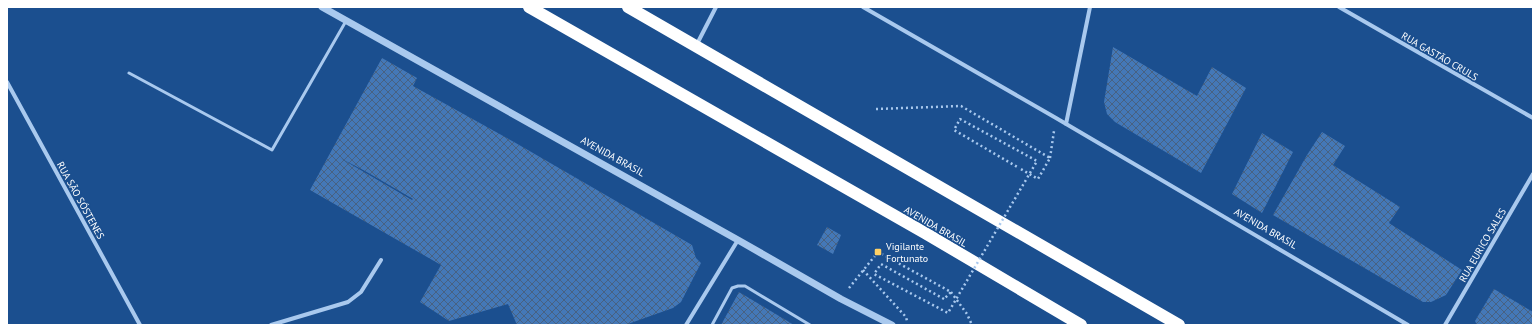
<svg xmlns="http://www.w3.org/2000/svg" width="1540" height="332" viewBox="0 0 1540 332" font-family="'PT Sans',sans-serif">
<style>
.building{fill:url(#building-cross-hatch);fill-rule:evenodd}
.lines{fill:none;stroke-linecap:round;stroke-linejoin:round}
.path{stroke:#a9c9ee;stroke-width:2.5;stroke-dasharray:2 3;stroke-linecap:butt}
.service{stroke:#a9c9ee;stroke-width:3}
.minor{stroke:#a9c9ee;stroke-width:4}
.tertiary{stroke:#a9c9ee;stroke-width:7}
.motorway{stroke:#fff;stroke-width:12}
.path-bridge{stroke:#a9c9ee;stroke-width:2.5;stroke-dasharray:2 3;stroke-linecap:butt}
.poi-dot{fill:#ffd166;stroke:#1b4f8f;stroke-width:1.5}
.labels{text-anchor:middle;stroke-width:3;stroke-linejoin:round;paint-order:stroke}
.street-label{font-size:10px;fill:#fff;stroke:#1b4f8f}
.poi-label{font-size:10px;fill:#fff;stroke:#1b4f8f;text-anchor:start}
</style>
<defs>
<pattern id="building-cross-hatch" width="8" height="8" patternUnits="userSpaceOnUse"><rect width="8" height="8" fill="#4478b7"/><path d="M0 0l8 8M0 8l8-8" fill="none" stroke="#486282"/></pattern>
</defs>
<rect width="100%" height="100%" fill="#1b4f8f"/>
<path class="building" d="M 1113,47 L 1197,96 L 1212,67 L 1246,88 L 1201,173 L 1115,122 L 1107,114 L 1104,102 Z
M 382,58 L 417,78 L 413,86 L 514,142 L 692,245 L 696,258 L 701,263 L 681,302 L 673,308 L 625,325 L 517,325 L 508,304 L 449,321 L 420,302 L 441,265 L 310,190 ZM 340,158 L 365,171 L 413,199 L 412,200 Z
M 1322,132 L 1345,146 L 1333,165 L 1400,207 L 1389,223 L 1462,270 L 1446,295 L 1431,302 L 1423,302 L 1273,215 L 1307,155 Z
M 1262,133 L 1293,152 L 1262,213 L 1232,194 Z
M 827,227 L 841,235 L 833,254 L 817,245 Z
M 1494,289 L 1533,312 L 1533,325 L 1477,325 L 1475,321 Z
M 739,292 L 794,325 L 721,325 Z"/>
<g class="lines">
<path class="path" d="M 876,109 L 961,106 L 1050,158 L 1038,179 L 1019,168
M 1050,158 L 1054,131
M 863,270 L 906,317 L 907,321
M 849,288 L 878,252 L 951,292 L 944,299
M 951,292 L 967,314 L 972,325"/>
<path class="service" d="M 129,73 L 272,150 L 346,21
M 712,325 L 732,288 L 738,286 L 745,286 L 810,325"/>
<path class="minor" d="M 863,7 L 1056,118 L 1408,325
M 1339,7 L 1533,118
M 697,44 L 716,7
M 7,82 L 140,325
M 1066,124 L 1090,7
M 271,325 L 348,302 L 361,292 L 381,260
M 686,325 L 738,240
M 1445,325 L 1533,174"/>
<path class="tertiary" d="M 322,7 L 738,240 L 841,299 L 892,325"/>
<path class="motorway" d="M 529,7 L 925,233 L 1081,325
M 628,7 L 1179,325"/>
<path class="path-bridge" d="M 944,299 L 881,264 L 874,274 L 948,313 L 1037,161 L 960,119 L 954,130 L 1019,168"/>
</g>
<rect class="poi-dot" x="874" y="248" width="8" height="8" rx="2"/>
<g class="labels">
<g class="street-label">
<text transform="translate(1440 56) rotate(30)" y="4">RUA GASTÃO CRULS</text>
<text transform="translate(613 156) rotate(29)" y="4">AVENIDA BRASIL</text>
<text transform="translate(81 200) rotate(61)" y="4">RUA SÃO SÓSTENES</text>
<text transform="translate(936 226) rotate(30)" y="4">AVENIDA BRASIL</text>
<text transform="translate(1266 228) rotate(30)" y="4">AVENIDA BRASIL</text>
<text transform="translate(1482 245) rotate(-60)" y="4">RUA EURICO SALES</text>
</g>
<g class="poi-label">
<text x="886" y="250">Vigilante<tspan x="886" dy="12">Fortunato</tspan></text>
</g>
</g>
<rect width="1540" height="332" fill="none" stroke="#ffffff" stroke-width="16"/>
</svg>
